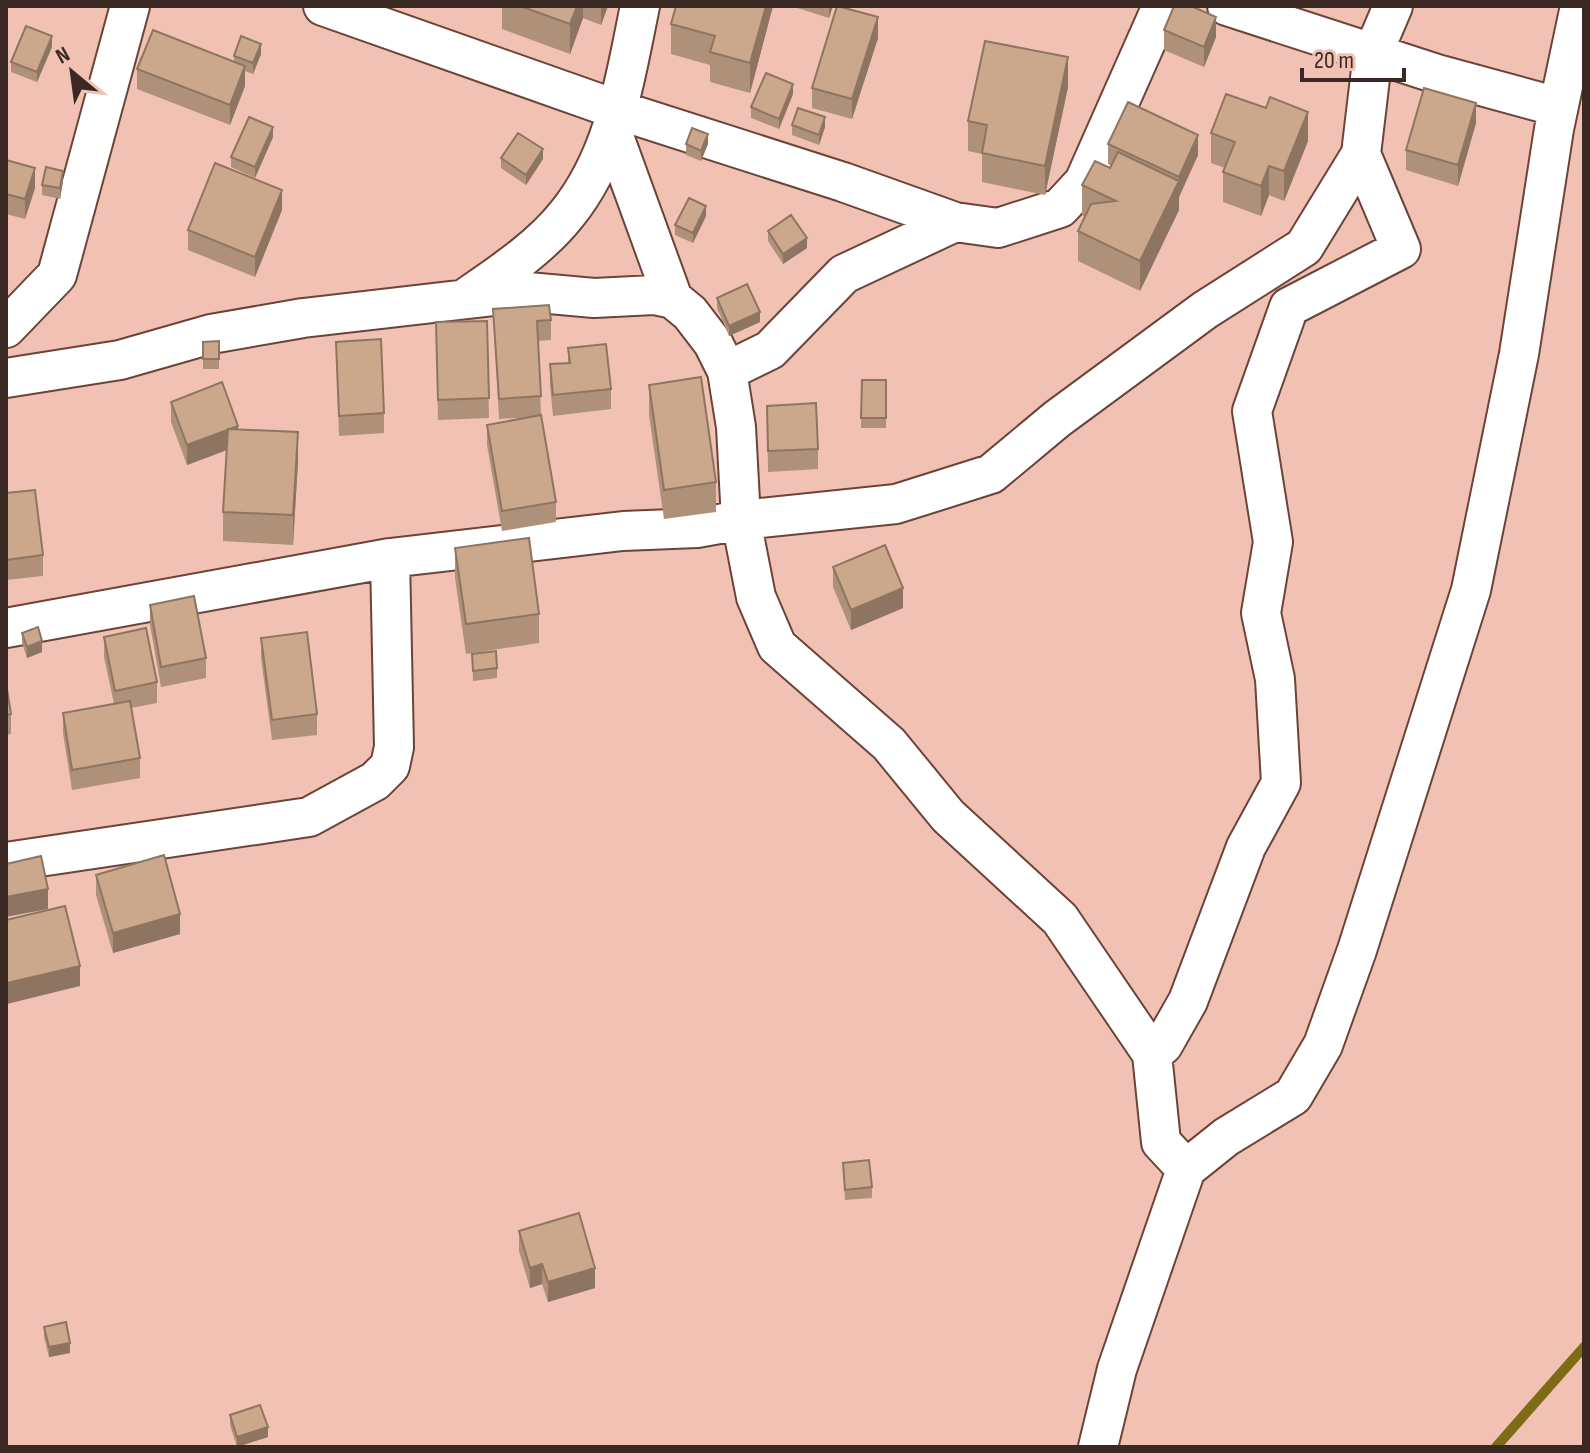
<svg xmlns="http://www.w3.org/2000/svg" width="1590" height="1453" viewBox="0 0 1590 1453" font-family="'Sofia Sans Condensed',sans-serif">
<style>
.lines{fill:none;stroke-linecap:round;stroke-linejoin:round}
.stream{stroke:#7e6b15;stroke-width:10}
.street-casing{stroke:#6b4438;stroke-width:42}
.street{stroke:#fff;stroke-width:38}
.wall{fill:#af9078}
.shaded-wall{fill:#8e7561}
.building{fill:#cba78b;stroke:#8e7561;stroke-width:2}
</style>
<rect width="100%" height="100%" fill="#f1c2b3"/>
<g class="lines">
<path class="stream" d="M 1496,1447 L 1584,1347"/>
<defs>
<path id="street" d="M 323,6 L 618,110 L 843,182 L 955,222 L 998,228 L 1060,208 L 1084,182 L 1162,6
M 1227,6 L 1437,74 L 1558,107
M 612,131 L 673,299
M 467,297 C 502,273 541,247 567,214 C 615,155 625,78 640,6
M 6,328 L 57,275 L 130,6
M 727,371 L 770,350 L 844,274 L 955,222
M 6,378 L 120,360 L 211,334 L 303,318 L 528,292 L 594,298 L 654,295 L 673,299 L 690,313 L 713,343 L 727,371 L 736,427 L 741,520 L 697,528 L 623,531 L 390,558 L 6,628
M 6,862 L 309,817 L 375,781 L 390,766 L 394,747 L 390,558
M 1152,1054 L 1163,1045 L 1188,1001 L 1246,847 L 1281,783 L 1275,679 L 1261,613 L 1273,542 L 1252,411 L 1289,307 L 1401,249 L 1361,154 L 1373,53 L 1393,6
M 1186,1169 L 1226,1137 L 1293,1096 L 1323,1045 L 1357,950 L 1471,590 L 1519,354 L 1554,129 L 1580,6
M 1098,1447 L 1117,1369 L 1186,1169 L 1161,1142 L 1152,1054 L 1060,919 L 948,816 L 889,744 L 777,646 L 756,597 L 741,520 L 896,504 L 991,474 L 1057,419 L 1205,310 L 1304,247 L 1361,154"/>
</defs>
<use href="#street" class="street-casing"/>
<use href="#street" class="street"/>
</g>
<path class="wall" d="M 502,6 L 608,6 L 601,25 L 583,18 L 570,54 L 502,29 Z
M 773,6 L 750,93 L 710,82 L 710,65 L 671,54 L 671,24 Z
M 791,6 L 833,6 L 829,18 Z
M 1164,30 L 1216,37 L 1204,67 L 1164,50 Z
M 878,38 L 852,119 L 812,108 L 812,88 Z
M 52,47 L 37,82 L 11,72 L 11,62 Z
M 261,54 L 253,74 L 245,71 L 245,86 L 230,125 L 137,89 L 137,69 L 234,61 L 234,56 Z
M 1068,87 L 1045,195 L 982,182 L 982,154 L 968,151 L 968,121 Z
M 793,94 L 779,129 L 751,118 L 751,107 Z
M 1476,123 L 1458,186 L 1406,170 L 1406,150 Z
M 792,125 L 825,127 L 819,145 L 792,135 Z
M 1211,133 L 1308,141 L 1284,201 L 1269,195 L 1261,216 L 1223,202 L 1223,172 L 1225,168 L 1211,163 Z
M 273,137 L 255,178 L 231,167 L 231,157 Z
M 686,144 L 708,144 L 701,161 L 686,155 Z
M 1108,144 L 1198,155 L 1179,197 L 1179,210 L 1140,291 L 1078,261 L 1078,231 L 1085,217 L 1082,215 L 1082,185 L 1110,168 L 1112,166 L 1108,164 Z
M 501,158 L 543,159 L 526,185 L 501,168 Z
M 6,160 L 35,188 L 25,219 L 6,214 Z
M 63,181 L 60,199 L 42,195 L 42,185 Z
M 282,210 L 255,277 L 188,250 L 188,230 Z
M 706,216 L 693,243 L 675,235 L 675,225 Z
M 768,231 L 807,248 L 783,264 L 768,241 Z
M 717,298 L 760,322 L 729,336 L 717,308 Z
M 493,309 L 551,320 L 551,340 L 538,341 L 541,415 L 556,502 L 556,522 L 502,531 L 487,445 L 487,425 L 534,417 L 499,419 Z
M 487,321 L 489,418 L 438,420 L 436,342 Z
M 219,341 L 219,369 L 203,369 L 203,342 Z
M 336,342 L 384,413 L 384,433 L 339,436 Z
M 568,348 L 611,389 L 611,409 L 553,416 L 550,385 L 550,364 L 568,363 Z
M 862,380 L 886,380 L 886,428 L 861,428 Z
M 649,385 L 716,482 L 716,512 L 664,519 L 649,415 Z
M 171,402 L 238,429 L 298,462 L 293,545 L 223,541 L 223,512 L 226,450 L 187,465 L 171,422 Z
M 767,406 L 818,449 L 818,469 L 768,472 Z
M 6,493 L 43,555 L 43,576 L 6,580 Z
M 455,548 L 539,614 L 539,643 L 466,654 L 455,578 Z
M 833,567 L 903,608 L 851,630 L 833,587 Z
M 150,605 L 206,658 L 206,678 L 161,687 L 150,625 Z
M 22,633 L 42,652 L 27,658 L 22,643 Z
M 104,637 L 157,682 L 157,703 L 131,708 L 140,758 L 140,778 L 72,790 L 63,733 L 63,713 L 114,704 L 104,657 Z
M 261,638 L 317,714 L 317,735 L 272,740 L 261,658 Z
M 472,654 L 497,668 L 497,678 L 473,681 Z
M 6,683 L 11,714 L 11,734 L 6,735 Z
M 96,875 L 180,934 L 113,953 L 96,895 Z
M 843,1163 L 872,1187 L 872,1198 L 845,1200 Z
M 519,1231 L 595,1288 L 548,1302 L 542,1284 L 530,1288 L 519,1251 Z
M 44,1327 L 70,1353 L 49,1357 L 44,1337 Z
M 230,1415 L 268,1437 L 237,1447 L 230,1425 Z"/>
<path class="shaded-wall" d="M 577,6 L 583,6 L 583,18 L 570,54 L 570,24 Z
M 601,6 L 608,6 L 601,25 Z
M 766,6 L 773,6 L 750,93 L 750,63 Z
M 829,6 L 833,6 L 829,18 Z
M 878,17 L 878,38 L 852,119 L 852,99 Z
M 1216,17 L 1216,37 L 1204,67 L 1204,47 Z
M 52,36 L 52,47 L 37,82 L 37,72 Z
M 261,44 L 261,54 L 253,74 L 253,63 Z
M 1068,57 L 1068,87 L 1045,195 L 1045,166 Z
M 245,66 L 245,86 L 230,125 L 230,105 Z
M 793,84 L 793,94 L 779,129 L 779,119 Z
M 1476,103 L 1476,123 L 1458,186 L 1458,165 Z
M 1308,112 L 1308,141 L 1284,201 L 1284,171 Z
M 825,117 L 825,127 L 819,145 L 819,135 Z
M 273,127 L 273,137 L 255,178 L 255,167 Z
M 708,134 L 708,144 L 701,161 L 701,151 Z
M 1198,135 L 1198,155 L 1179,197 L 1179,210 L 1140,291 L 1140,261 L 1179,181 L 1179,177 Z
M 543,149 L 543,159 L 526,185 L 526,175 Z
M 1269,166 L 1269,195 L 1261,216 L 1261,186 Z
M 35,168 L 35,188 L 25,219 L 25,199 Z
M 63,171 L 63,181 L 60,199 L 60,188 Z
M 282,190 L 282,210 L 255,277 L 255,257 Z
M 706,206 L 706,216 L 693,243 L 693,233 Z
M 807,238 L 807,248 L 783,264 L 783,254 Z
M 760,312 L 760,322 L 729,336 L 729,326 Z
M 238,426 L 238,446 L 187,465 L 187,445 Z
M 298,432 L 298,462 L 293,545 L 293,515 Z
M 903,588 L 903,608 L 851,630 L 851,610 Z
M 42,641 L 42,652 L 27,658 L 27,647 Z
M 48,889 L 48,909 L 6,917 L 6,897 Z
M 180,914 L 180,934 L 113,953 L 113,933 Z
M 80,966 L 80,986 L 7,1004 L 7,983 Z
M 542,1264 L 542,1284 L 530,1288 L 530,1268 Z
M 595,1268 L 595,1288 L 548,1302 L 548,1282 Z
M 70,1343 L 70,1353 L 49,1357 L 49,1347 Z
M 268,1427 L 268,1437 L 237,1447 L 237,1437 Z"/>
<path class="building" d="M 520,6 L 577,6 L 570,24 Z
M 676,6 L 766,6 L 750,63 L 710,52 L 715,36 L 671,24 Z
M 837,6 L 878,17 L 852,99 L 812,88 Z
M 1174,6 L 1191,6 L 1216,17 L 1204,47 L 1164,30 Z
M 26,26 L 52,36 L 37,72 L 11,62 Z
M 153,30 L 245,66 L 230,105 L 137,69 Z
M 241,36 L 261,44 L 253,63 L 234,56 Z
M 985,41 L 1068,57 L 1045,166 L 982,153 L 987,125 L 968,121 Z
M 766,73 L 793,84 L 779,119 L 751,107 Z
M 1424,88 L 1476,103 L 1458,165 L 1406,150 Z
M 1226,94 L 1266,108 L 1270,97 L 1308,112 L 1284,171 L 1269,166 L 1261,186 L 1223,172 L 1235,142 L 1211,133 Z
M 1128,102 L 1198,135 L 1179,177 L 1108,144 Z
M 798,108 L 825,117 L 819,135 L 792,125 Z
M 249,117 L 273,127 L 255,167 L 231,157 Z
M 692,128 L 708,134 L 701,151 L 686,144 Z
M 518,133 L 543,149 L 526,175 L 501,158 Z
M 1118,152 L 1179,181 L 1140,261 L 1078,231 L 1091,204 L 1116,201 L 1082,185 L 1095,161 L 1110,168 Z
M 6,160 L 35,168 L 25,199 L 6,194 Z
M 215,163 L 282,190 L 255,257 L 188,230 Z
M 46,167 L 63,171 L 60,188 L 42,185 Z
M 689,198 L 706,206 L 693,233 L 675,225 Z
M 791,215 L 807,238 L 783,254 L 768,231 Z
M 747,284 L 760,312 L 729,326 L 717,298 Z
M 549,305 L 551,320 L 537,321 L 541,396 L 499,399 L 493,309 Z
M 487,321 L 489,398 L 438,400 L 436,322 Z
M 381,339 L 384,413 L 339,416 L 336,342 Z
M 219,341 L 219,359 L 203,359 L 203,342 Z
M 606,344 L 611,389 L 553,395 L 550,364 L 570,363 L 568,348 Z
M 701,377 L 716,482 L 664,490 L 649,385 Z
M 862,380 L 886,380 L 886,418 L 861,418 Z
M 222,382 L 238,426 L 187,445 L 171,402 Z
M 816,403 L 818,449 L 768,451 L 767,406 Z
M 541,415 L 556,502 L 502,511 L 487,425 Z
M 228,429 L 298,432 L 293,515 L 223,512 Z
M 35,490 L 43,555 L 6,560 L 6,493 Z
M 529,538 L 539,614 L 466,624 L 455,548 Z
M 885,545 L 903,588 L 851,610 L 833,567 Z
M 194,596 L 206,658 L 161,667 L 150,605 Z
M 38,627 L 42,641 L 27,647 L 22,633 Z
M 146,628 L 157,682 L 115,691 L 104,637 Z
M 307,632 L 317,714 L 272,720 L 261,638 Z
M 496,651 L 497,668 L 473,671 L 472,654 Z
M 6,683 L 11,714 L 6,715 Z
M 130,701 L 140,758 L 72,770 L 63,713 Z
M 164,855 L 180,914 L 113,933 L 96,875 Z
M 41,856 L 48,889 L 6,897 L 6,864 Z
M 65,906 L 80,966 L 7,983 L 6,920 Z
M 869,1160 L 872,1187 L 845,1190 L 843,1163 Z
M 579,1213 L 595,1268 L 548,1282 L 542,1264 L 530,1268 L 519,1231 Z
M 66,1322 L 70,1343 L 49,1347 L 44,1327 Z
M 260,1405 L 268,1427 L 237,1437 L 230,1415 Z"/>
<rect width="1590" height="1453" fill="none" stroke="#3a2822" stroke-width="16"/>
<g transform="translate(72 72) rotate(331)" stroke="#f1c2b3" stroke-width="6" paint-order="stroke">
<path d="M0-6L14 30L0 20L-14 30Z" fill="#3a2822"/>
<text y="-12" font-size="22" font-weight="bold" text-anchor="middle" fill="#3a2822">N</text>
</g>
<path d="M1302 68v12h102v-12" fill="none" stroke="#3a2822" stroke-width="4"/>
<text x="1314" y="68" font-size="24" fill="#3a2822" stroke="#f1c2b3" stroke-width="6" paint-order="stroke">20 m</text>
</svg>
